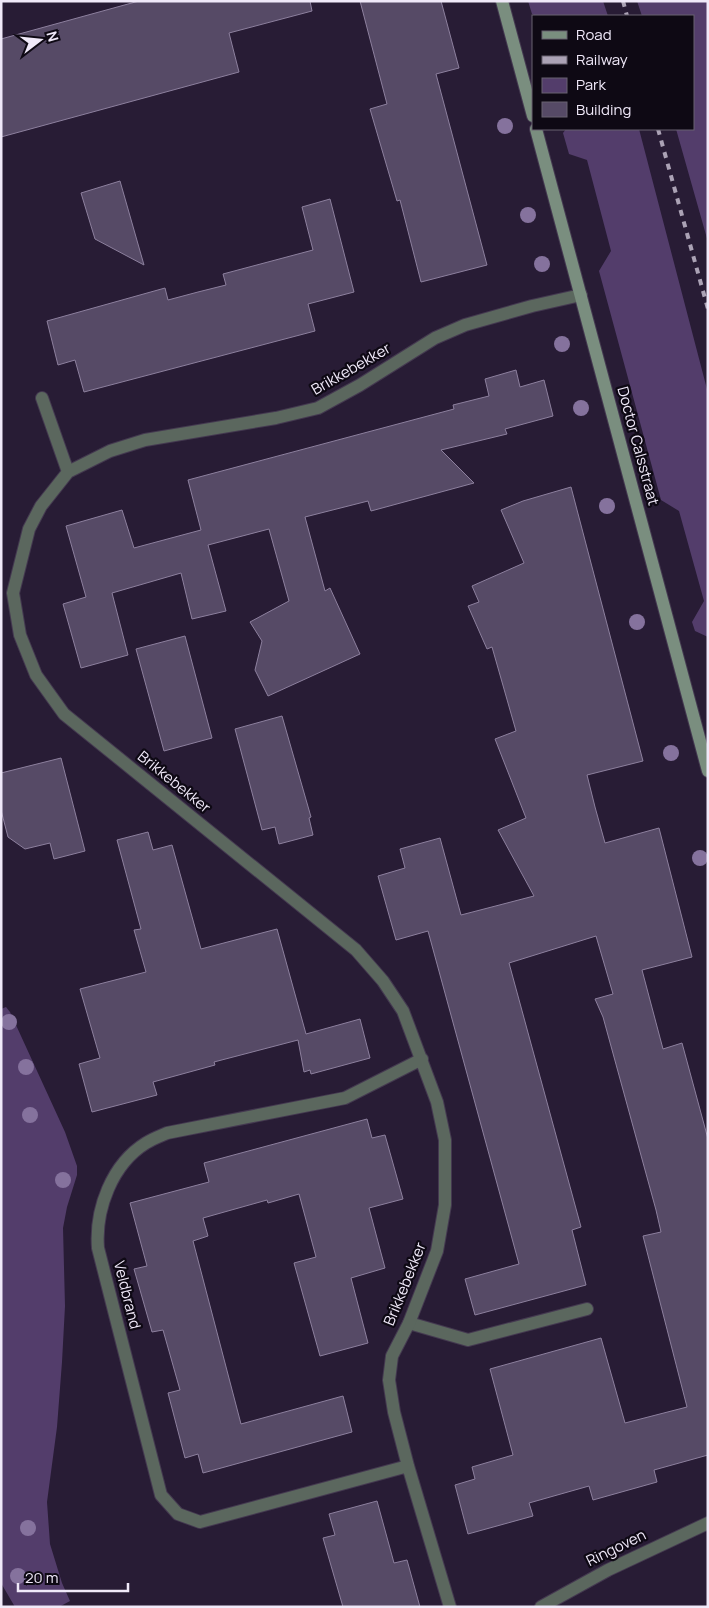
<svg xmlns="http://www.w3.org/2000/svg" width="709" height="1608" viewBox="0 0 709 1608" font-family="Manrope,sans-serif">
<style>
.green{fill:#533d6b}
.building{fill:#564a66;stroke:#8d809e}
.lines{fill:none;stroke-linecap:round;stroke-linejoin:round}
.lane-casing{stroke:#443950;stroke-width:14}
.street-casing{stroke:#443950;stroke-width:14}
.secondary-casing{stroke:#443950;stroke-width:14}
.lane{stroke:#5b675e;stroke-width:12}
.street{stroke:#5b675e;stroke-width:12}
.secondary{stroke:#7a8e7f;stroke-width:12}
.rail{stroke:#aba2b5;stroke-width:4;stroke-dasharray:6 6;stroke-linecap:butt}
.tree{fill:#85729d}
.labels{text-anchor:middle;stroke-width:4.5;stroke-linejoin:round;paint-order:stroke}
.street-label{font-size:15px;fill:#f0e9f9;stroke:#0e0914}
</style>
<rect width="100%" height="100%" fill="#281c35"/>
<path class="green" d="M 528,1 L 603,1 L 608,16 L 536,16 L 532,14 Z
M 637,1 L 708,1 L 708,242 L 676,129 L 693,129 L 693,16 L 642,16 Z
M 566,129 L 639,129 L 708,393 L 708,637 L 695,631 L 692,622 L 704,601 L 679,511 L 661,500 L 599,271 L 611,251 L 587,160 L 569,154 L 563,133 Z
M 6,1007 L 10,1012 L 65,1132 L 77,1166 L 77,1175 L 67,1207 L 63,1228 L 65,1306 L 62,1362 L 57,1427 L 47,1502 L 50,1544 L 62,1583 L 70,1601 L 59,1607 L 15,1607 L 1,1583 L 1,1009 Z"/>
<path class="building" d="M 139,1 L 310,1 L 312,11 L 229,33 L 239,72 L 1,137 L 1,39 Z
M 360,1 L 441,1 L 459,68 L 436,74 L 487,265 L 421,282 L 400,200 L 397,201 L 370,109 L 387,104 Z
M 120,181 L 144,265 L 95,239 L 81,193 Z
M 330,199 L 354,292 L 308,304 L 315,331 L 84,392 L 75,360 L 58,365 L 47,321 L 165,288 L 168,300 L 198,292 L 226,285 L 223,274 L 313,250 L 302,207 Z
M 516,370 L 520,387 L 544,380 L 553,416 L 505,429 L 507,434 L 441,450 L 474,483 L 371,511 L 368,501 L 305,517 L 325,591 L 330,588 L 360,654 L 268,696 L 255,670 L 262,641 L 250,622 L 289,601 L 269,529 L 208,545 L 226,611 L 192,619 L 181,573 L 112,593 L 128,655 L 81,668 L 63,604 L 86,597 L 66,526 L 122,510 L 134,548 L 201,530 L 188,480 L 454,409 L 453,405 L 489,396 L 485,379 Z
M 571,487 L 643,761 L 587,775 L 595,807 L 605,843 L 659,828 L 692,957 L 642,970 L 663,1049 L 682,1043 L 708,1139 L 708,1455 L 654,1470 L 657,1482 L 593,1500 L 589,1486 L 529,1503 L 533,1516 L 468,1534 L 455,1485 L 475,1479 L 472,1467 L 513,1455 L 490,1369 L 601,1338 L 625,1423 L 687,1407 L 643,1236 L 661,1232 L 656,1210 L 603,1017 L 595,999 L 613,994 L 596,936 L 509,963 L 581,1227 L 572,1230 L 586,1285 L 475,1315 L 465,1279 L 519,1264 L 428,931 L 396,940 L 378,876 L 405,868 L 400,849 L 440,838 L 461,915 L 534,896 L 498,830 L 526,818 L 495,739 L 516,731 L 492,647 L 487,649 L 468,606 L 479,602 L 472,586 L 524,563 L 501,510 L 523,501 Z
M 185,636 L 212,738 L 164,751 L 136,649 Z
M 282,716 L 311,817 L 309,818 L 313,835 L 279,844 L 275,827 L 262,830 L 235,729 Z
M 61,758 L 85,851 L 54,859 L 50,843 L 25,849 L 8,837 L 1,810 L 1,773 Z
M 148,832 L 153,850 L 172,845 L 201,949 L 277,929 L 306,1034 L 360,1019 L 370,1058 L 311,1074 L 310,1070 L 304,1072 L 298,1040 L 214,1062 L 215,1065 L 153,1082 L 157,1095 L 92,1112 L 79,1064 L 100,1058 L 80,989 L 146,972 L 134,930 L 141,929 L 117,840 Z
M 367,1119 L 372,1138 L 385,1135 L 403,1199 L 369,1208 L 385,1268 L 351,1278 L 368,1343 L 320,1356 L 294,1263 L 316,1257 L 299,1194 L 268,1203 L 267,1200 L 203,1218 L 208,1236 L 193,1241 L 241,1424 L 343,1396 L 352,1432 L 203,1473 L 198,1454 L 185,1458 L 168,1393 L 180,1390 L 163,1330 L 152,1332 L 134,1269 L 147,1266 L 130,1203 L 209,1182 L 204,1163 Z
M 377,1501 L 394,1563 L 407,1560 L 420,1607 L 343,1607 L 323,1538 L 335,1535 L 329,1514 Z"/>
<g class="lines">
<defs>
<path id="lane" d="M 409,1323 L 468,1340 L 587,1309"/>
<path id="street" d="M 42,398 L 68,472
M 408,1466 L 200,1522 L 178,1514 L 161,1495 L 98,1248 C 95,1209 112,1164 146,1143 C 152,1139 160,1136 167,1133 L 345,1098 L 422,1059
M 450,1607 L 408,1466 L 394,1412 L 389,1380 L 392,1356 L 409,1323 L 437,1251 L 445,1205 L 445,1140 L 437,1102 L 403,1011 L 383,981 L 356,950 L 64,714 L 36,675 L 20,635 L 13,593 L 29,529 L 41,506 L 68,472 L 110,451 L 145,440 L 276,418 L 318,408 L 360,385 L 435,338 L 465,325 L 532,306 L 581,295
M 541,1607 L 608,1570 L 708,1523"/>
<path id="secondary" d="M 502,1 L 533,116
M 536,129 L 708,771"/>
</defs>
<use href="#lane" class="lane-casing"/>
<use href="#street" class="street-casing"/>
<use href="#secondary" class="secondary-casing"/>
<use href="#lane" class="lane"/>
<use href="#street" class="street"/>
<use href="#secondary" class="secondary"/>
<path class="rail" d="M 623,1 L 627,16
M 658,129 L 708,309"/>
</g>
<g class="tree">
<circle cx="505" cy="126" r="8"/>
<circle cx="528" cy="215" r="8"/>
<circle cx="542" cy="264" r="8"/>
<circle cx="562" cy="344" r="8"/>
<circle cx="581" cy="408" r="8"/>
<circle cx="607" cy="506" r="8"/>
<circle cx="637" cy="622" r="8"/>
<circle cx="671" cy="753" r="8"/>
<circle cx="700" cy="858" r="8"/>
<circle cx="9" cy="1022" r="8"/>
<circle cx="26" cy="1067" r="8"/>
<circle cx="30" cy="1115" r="8"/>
<circle cx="63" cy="1180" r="8"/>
<circle cx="28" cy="1528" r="8"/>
<circle cx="18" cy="1576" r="8"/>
</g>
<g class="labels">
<g class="street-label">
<text transform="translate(351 369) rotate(-30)" y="5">Brikkebekker</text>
<text transform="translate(638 446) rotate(75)" y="5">Doctor Calsstraat</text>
<text transform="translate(174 782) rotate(39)" y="5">Brikkebekker</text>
<text transform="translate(405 1284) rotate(-68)" y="5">Brikkebekker</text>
<text transform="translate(127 1295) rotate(76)" y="5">Veldbrand</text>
<text transform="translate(616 1548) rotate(-26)" y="5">Ringoven</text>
</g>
</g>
<rect width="709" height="1608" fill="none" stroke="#f0e9f9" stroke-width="5"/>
<rect x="532" y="15" width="162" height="115" fill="#0e0914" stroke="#686370"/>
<rect x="542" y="31" width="25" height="8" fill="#7a8e7f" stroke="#686370"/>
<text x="576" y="40" font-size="15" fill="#f0e9f9">Road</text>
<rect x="542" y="56" width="25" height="8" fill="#aba2b5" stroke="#686370"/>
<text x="576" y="65" font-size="15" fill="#f0e9f9">Railway</text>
<rect x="542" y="78" width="25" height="15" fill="#533d6b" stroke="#686370"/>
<text x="576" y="90" font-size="15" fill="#f0e9f9">Park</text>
<rect x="542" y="102" width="25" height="15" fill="#564a66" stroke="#686370"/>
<text x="576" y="115" font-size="15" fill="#f0e9f9">Building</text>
<g transform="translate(40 40) rotate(74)" stroke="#0e0914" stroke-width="4" paint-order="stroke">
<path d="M0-4L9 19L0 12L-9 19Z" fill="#f0e9f9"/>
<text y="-8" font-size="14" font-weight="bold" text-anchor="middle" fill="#f0e9f9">N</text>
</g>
<path d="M18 1583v8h110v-8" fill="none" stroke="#f0e9f9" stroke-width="2.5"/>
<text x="25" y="1583" font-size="15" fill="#f0e9f9" stroke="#0e0914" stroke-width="4" paint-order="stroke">20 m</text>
</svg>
